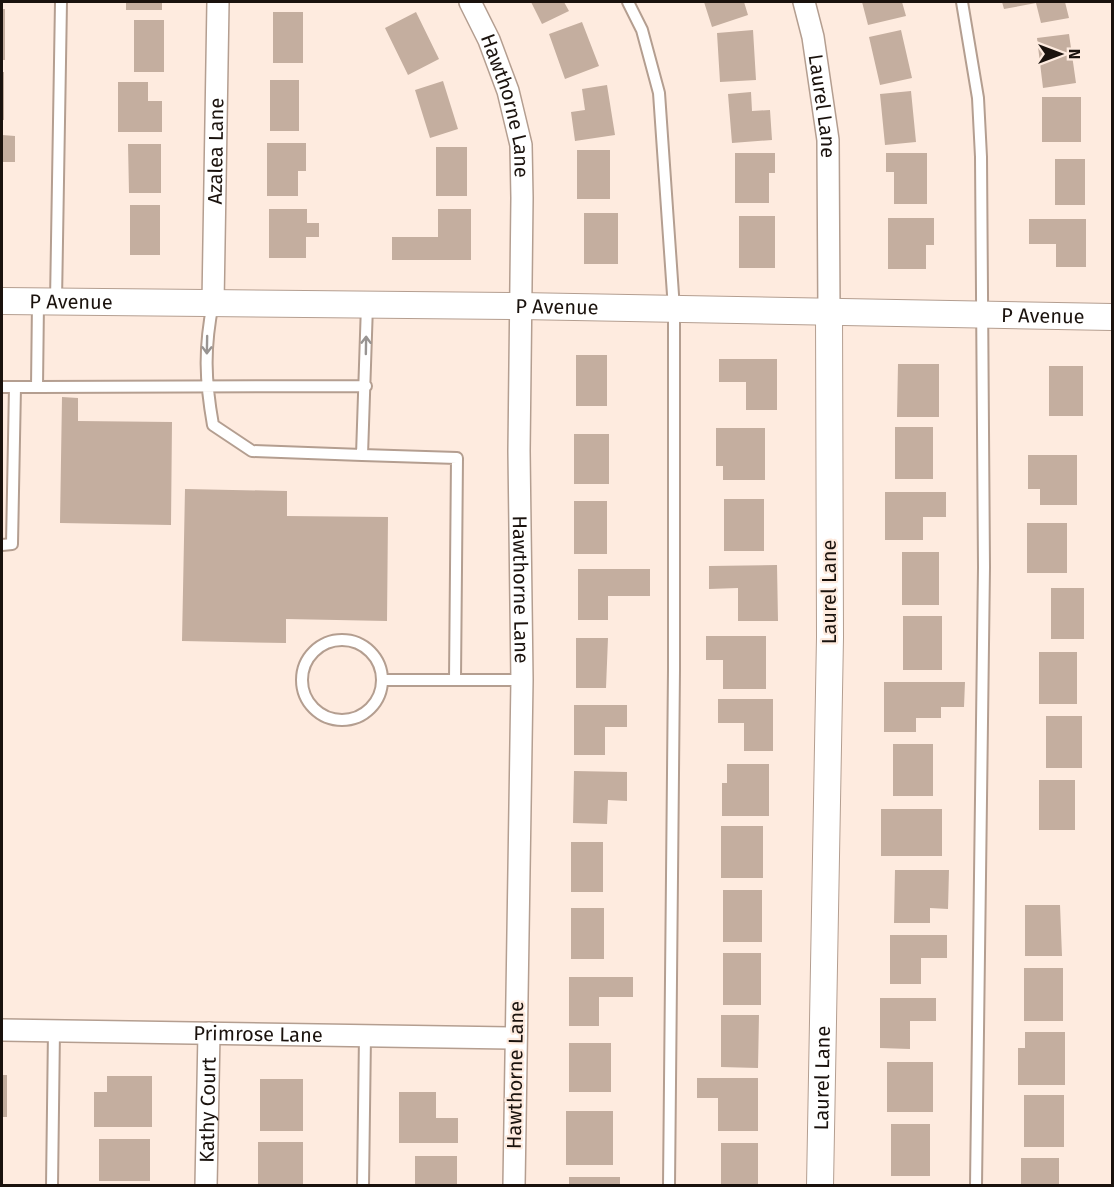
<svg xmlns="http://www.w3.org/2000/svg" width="1114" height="1187" viewBox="0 0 1114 1187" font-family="'Fira Sans',sans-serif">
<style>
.building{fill:#c4ae9f}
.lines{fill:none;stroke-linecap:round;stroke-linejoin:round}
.service-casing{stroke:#b49e90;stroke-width:14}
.minor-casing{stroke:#b49e90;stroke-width:24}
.tertiary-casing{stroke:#b49e90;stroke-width:28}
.service{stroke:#fff;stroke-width:10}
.minor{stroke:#fff;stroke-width:21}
.tertiary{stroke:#fff;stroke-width:26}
.oneway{stroke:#989492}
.labels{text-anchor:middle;stroke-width:4.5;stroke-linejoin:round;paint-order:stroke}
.street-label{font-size:20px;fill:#1a120d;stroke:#feebdf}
</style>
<rect width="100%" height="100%" fill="#feebdf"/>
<path class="building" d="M 126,2 L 162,2 L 162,10 L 126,10 Z
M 531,2 L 564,2 L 569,11 L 542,24 Z
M 704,2 L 744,2 L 748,15 L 712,27 Z
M 862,2 L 902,2 L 906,16 L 868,25 Z
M 1002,2 L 1065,2 L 1069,18 L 1041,23 L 1036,3 L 1004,9 Z
M 2,9 L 5,9 L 5,60 L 2,60 Z
M 273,12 L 303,12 L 303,63 L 273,63 Z
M 416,12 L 439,59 L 408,75 L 385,28 Z
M 134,20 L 164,20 L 164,72 L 134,72 Z
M 582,22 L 599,66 L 565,79 L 549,34 Z
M 753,30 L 756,80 L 720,82 L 717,33 Z
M 901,30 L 912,78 L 880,85 L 869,37 Z
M 1069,34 L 1076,83 L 1043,88 L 1037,38 Z
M 2,72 L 4,72 L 4,120 L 2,120 Z
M 270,80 L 299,80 L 299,131 L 270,131 Z
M 443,81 L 458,129 L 430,138 L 415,90 Z
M 118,82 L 148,82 L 148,101 L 162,101 L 162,132 L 118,132 Z
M 607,85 L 615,135 L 575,141 L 571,112 L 585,110 L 582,89 Z
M 911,91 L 916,142 L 885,145 L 880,94 Z
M 751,92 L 752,111 L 770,110 L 772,140 L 732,143 L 728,94 Z
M 1042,97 L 1081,97 L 1081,142 L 1042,142 Z
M 2,135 L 15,136 L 15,162 L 2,162 Z
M 267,143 L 306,143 L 306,171 L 298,171 L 298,196 L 267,196 Z
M 128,144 L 161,144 L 161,193 L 129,193 Z
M 436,147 L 467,147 L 467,196 L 436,196 Z
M 577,150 L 610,150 L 610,199 L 577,199 Z
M 735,153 L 775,153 L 775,173 L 769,173 L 769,203 L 735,203 Z
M 886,153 L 927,153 L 927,204 L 894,204 L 894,172 L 886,172 Z
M 1055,159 L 1085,159 L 1085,205 L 1055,205 Z
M 130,205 L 160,205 L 160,255 L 130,255 Z
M 269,209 L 307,209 L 307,223 L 319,223 L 319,237 L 306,237 L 306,258 L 269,258 Z
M 438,209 L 471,209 L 471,260 L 392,260 L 392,237 L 438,237 Z
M 584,213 L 618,213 L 618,264 L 584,264 Z
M 739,216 L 775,216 L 775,268 L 739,268 Z
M 888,218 L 934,218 L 934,245 L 926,245 L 926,269 L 888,269 Z
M 1029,219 L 1086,219 L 1086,267 L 1056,267 L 1056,244 L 1029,244 Z
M 576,355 L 607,355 L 607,406 L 576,406 Z
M 719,359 L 777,359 L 777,410 L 746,410 L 746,382 L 719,382 Z
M 898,364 L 939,364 L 939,417 L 897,417 Z
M 1049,366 L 1083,366 L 1083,416 L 1049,416 Z
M 62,397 L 78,398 L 78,421 L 172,422 L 171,525 L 60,523 Z
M 895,427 L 933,427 L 933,479 L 895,479 Z
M 716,428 L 765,428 L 765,480 L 723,480 L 723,466 L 716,466 Z
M 574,434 L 609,434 L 609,484 L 574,484 Z
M 1028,455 L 1077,455 L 1077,505 L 1040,505 L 1040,489 L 1028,489 Z
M 185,489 L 287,491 L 287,516 L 388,517 L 387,621 L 286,619 L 286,643 L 182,641 Z
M 885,492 L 946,492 L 946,517 L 923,517 L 923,540 L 885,540 Z
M 724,499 L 764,499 L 764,551 L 724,551 Z
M 574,501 L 607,501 L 607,554 L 574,554 Z
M 1027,523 L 1067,523 L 1067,573 L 1027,573 Z
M 902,552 L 939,552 L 939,605 L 902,605 Z
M 777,565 L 778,621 L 738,621 L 738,588 L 709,589 L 709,566 Z
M 578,569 L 650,569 L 650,596 L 608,596 L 608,620 L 578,620 Z
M 1051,588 L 1084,588 L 1084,639 L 1051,639 Z
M 903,616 L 942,616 L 942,670 L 903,670 Z
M 706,636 L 766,636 L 766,689 L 723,689 L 723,660 L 706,660 Z
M 576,638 L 608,638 L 606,688 L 576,688 Z
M 1039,652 L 1077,652 L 1077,704 L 1039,704 Z
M 884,682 L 965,682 L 964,707 L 941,707 L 941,718 L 916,718 L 916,732 L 884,732 Z
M 718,699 L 773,699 L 773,751 L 744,751 L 744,723 L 718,723 Z
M 574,705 L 627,705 L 627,727 L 605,727 L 605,755 L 574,755 Z
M 1046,716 L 1082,716 L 1082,768 L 1046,768 Z
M 893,744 L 933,744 L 933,796 L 893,796 Z
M 727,764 L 769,764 L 769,816 L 722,816 L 722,783 L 727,783 Z
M 574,771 L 627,772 L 627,801 L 608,800 L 607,824 L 573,823 Z
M 1039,780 L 1075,780 L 1075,830 L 1039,830 Z
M 881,809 L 942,809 L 942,856 L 881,856 Z
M 721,826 L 763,826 L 763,878 L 721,878 Z
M 571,842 L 603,842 L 603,892 L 571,892 Z
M 895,870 L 949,870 L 948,909 L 930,908 L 930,923 L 894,923 Z
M 723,890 L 762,890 L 762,942 L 723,942 Z
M 1025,905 L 1060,905 L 1062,956 L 1025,956 Z
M 571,908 L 604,908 L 604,959 L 571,959 Z
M 890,935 L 947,935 L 947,958 L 921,958 L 921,984 L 890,984 Z
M 723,953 L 761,953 L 761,1005 L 723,1005 Z
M 1024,968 L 1063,968 L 1063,1021 L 1024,1021 Z
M 569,977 L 633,977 L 633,997 L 599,997 L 599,1026 L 569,1026 Z
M 880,998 L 936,998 L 936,1021 L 910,1021 L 910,1049 L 880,1048 Z
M 721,1015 L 759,1015 L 758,1068 L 721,1067 Z
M 1025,1032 L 1065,1032 L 1065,1085 L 1018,1085 L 1018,1048 L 1025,1048 Z
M 569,1043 L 611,1043 L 611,1092 L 569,1092 Z
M 887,1062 L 933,1062 L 933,1112 L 887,1112 Z
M 2,1075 L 7,1075 L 7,1117 L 2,1117 Z
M 107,1076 L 152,1076 L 152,1127 L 94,1127 L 94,1092 L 107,1092 Z
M 697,1078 L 758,1078 L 758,1131 L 718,1131 L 718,1098 L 697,1098 Z
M 260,1079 L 303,1079 L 303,1131 L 260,1131 Z
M 399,1092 L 436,1092 L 436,1118 L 458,1118 L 458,1143 L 399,1143 Z
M 1024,1095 L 1064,1095 L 1064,1147 L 1024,1147 Z
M 566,1111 L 613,1111 L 613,1165 L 566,1165 Z
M 891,1124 L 930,1124 L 930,1176 L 891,1176 Z
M 99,1139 L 150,1139 L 150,1181 L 99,1181 Z
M 258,1142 L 303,1142 L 303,1186 L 258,1186 Z
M 721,1143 L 758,1143 L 758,1186 L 721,1186 Z
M 415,1156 L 457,1156 L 457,1186 L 415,1186 Z
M 1021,1158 L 1059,1158 L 1059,1186 L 1021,1186 Z
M 569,1177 L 620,1177 L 620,1186 L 569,1186 Z"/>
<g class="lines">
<defs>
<path id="service" d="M 628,2 L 642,30 L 659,93 L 674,309 L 674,670 L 669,1186
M 962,2 L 978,98 L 981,157 L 984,567 L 976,1186
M 56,301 L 61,2
M 38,302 L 37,387 L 366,386
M 213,303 C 204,348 205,380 213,425 L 252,451 L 362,455
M 367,305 L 362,455 L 457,458 L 455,680 L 522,680
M 2,387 L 37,387
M 2,545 L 12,544 L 15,387
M302 680a40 40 0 1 1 80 0a40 40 0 1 1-80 0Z
M 382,680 L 455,680
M 52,1186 L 54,1030
M 363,1186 L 365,1035"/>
<g id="minor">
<path id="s1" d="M 470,2 L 489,40 L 508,91 L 521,145 L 522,198 L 519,451 L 522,680 L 514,1186"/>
<path id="s2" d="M 804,2 L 813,37 L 828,140 L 829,312"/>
<path id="s3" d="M 213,303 L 218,2"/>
<path id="s4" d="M 2,1030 L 516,1038"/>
<path id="s5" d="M 206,1186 L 209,1033"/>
</g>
<g id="tertiary">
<path id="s6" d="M 2,301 L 520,306 L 1112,317"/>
<path id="s7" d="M 820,1186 L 830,637 L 829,312"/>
</g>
</defs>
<use href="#service" class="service-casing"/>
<use href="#minor" class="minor-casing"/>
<use href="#tertiary" class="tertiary-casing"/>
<use href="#service" class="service"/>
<use href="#minor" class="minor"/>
<use href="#tertiary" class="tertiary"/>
</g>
<defs><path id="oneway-shaft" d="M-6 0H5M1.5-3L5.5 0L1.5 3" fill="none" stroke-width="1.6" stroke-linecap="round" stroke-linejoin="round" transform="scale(1.5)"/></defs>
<g class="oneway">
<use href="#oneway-shaft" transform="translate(207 345) rotate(91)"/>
<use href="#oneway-shaft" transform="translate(366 345) rotate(-89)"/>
</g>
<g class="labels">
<g class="street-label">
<text dy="7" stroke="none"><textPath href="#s1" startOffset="111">Hawthorne Lane</textPath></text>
<text dy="7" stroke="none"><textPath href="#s2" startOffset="106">Laurel Lane</textPath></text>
<text dy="7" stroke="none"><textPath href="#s3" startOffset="152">Azalea Lane</textPath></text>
<text dy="7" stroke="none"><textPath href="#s6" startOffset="69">P Avenue</textPath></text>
<text dy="7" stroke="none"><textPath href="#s6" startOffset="555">P Avenue</textPath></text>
<text dy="7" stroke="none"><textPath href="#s6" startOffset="1041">P Avenue</textPath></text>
<text dy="7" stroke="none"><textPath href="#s1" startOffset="597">Hawthorne Lane</textPath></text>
<text transform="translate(829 592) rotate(-90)" y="7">Laurel Lane</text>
<text dy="7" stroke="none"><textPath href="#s4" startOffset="256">Primrose Lane</textPath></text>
<text transform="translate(515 1075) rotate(-89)" y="7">Hawthorne Lane</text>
<text dy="7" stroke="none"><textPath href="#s7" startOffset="108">Laurel Lane</textPath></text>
<text dy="7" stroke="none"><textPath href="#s5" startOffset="76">Kathy Court</textPath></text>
</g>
</g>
<rect width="1114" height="1187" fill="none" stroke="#1a120d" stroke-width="6"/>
<g transform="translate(1060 54) rotate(90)" stroke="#feebdf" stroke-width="4.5" paint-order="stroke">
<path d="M0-4.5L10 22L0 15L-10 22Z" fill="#1a120d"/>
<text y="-9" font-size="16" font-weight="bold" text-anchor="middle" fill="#1a120d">N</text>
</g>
</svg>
